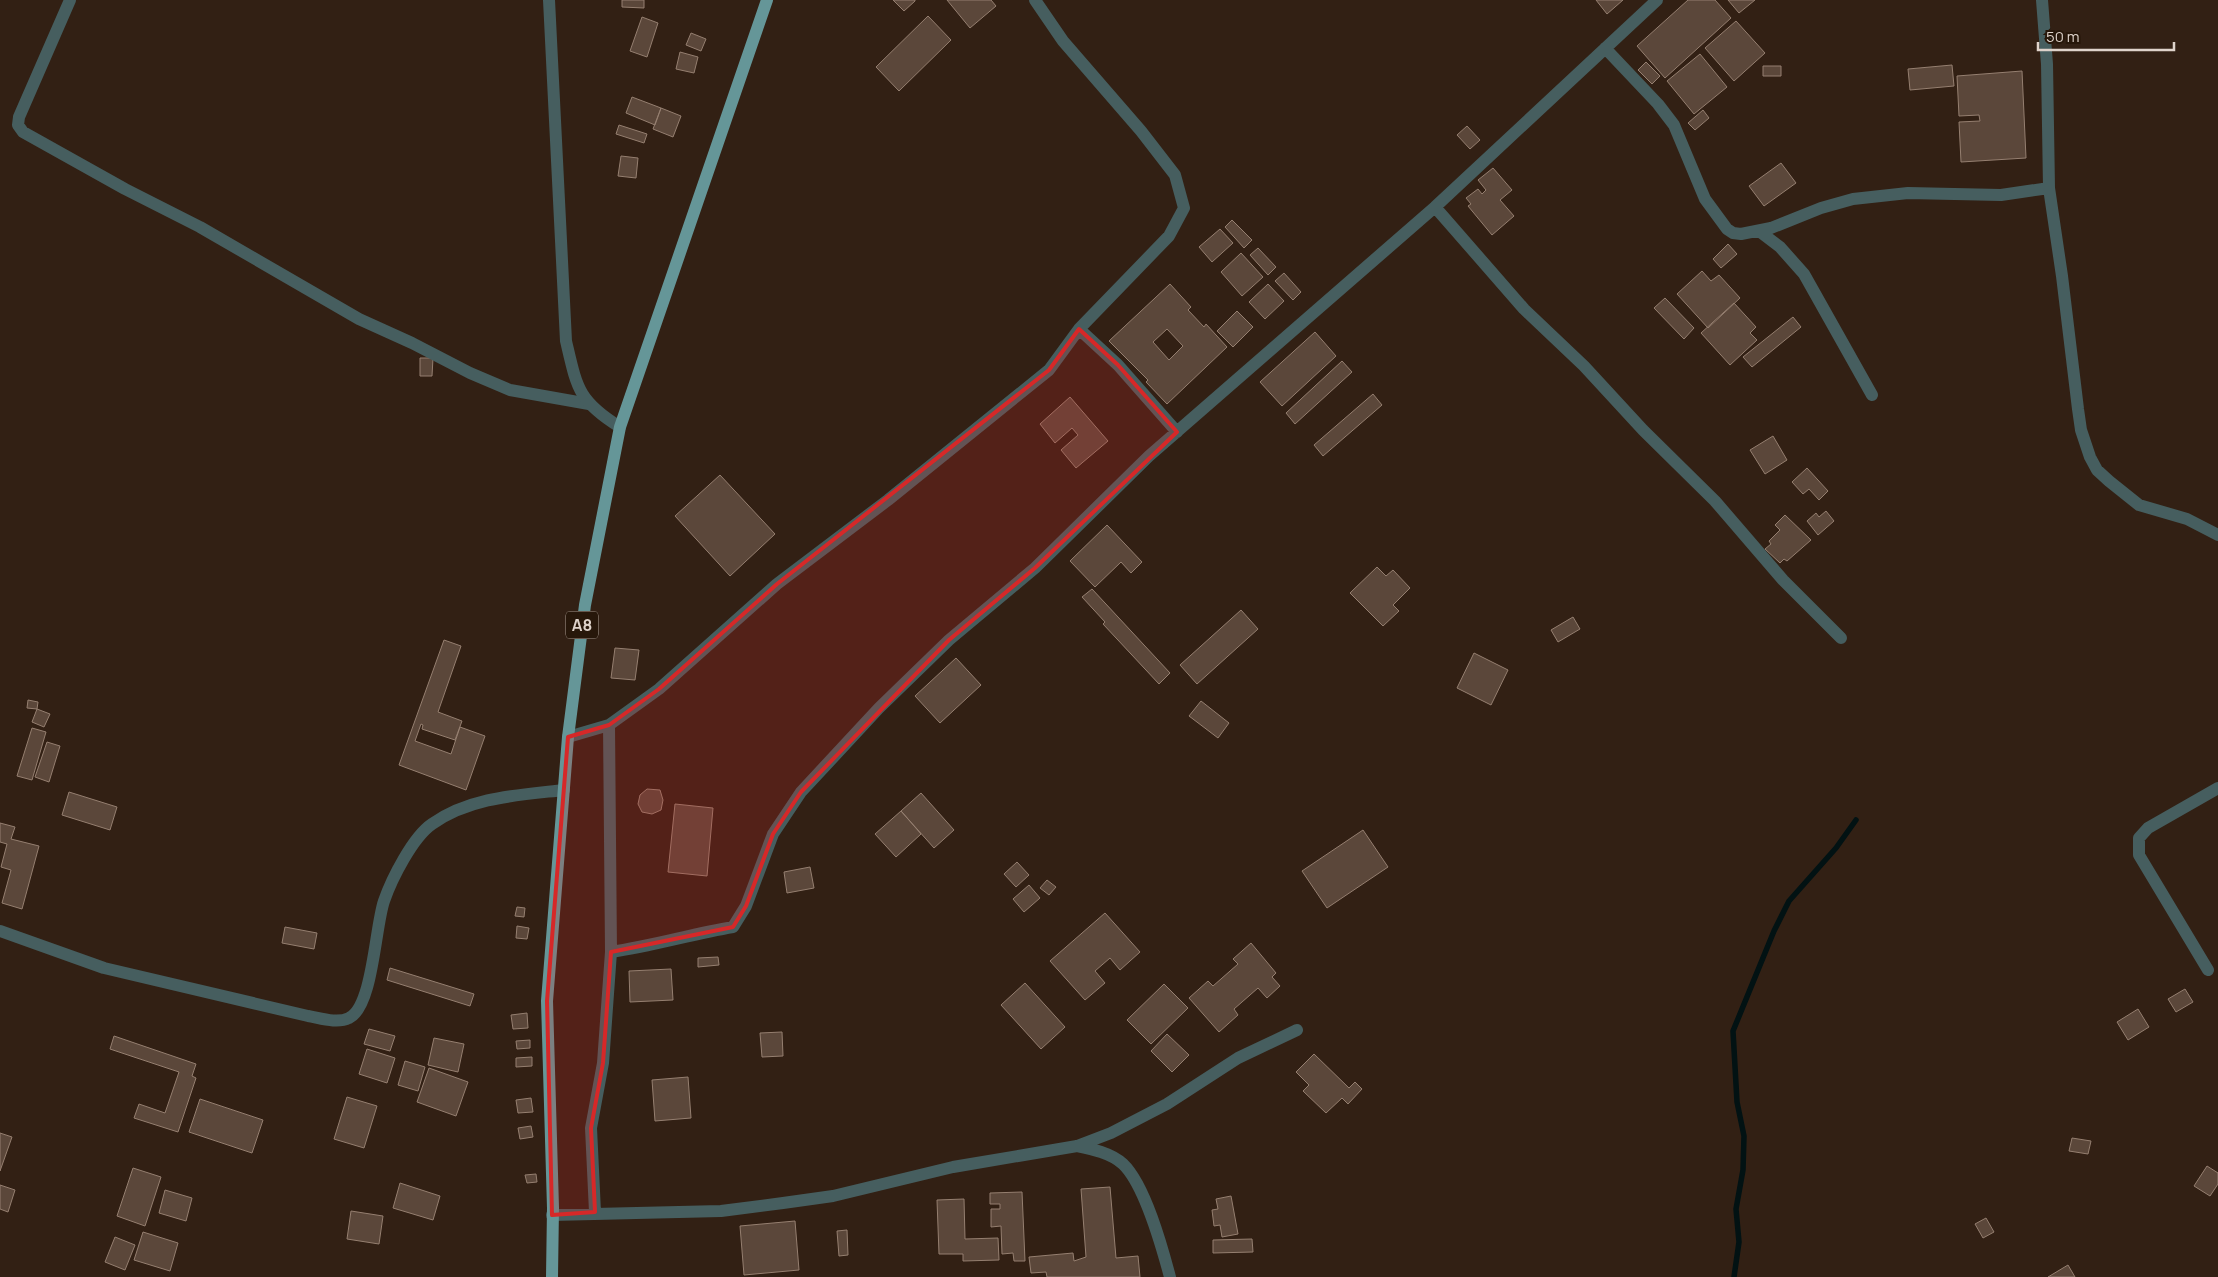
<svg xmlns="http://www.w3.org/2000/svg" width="2218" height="1277" viewBox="0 0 2218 1277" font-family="Manrope,sans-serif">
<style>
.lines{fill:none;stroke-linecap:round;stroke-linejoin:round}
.stream{stroke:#021213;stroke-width:5.5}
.building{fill:#5b473a;stroke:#957f70;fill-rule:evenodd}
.minor{stroke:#465e5f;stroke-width:12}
.tertiary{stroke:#465e5f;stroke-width:12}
.primary{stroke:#659698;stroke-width:12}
.marked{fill:#d62828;fill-opacity:0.2;stroke:#d62828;stroke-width:4;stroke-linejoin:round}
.labels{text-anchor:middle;stroke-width:5;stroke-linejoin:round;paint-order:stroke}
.shield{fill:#27170a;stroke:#a89b91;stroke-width:1}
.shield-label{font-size:16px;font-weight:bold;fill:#dfd3cb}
</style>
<rect width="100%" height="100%" fill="#322014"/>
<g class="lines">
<path class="stream" d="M 1734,1277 L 1739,1242 L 1736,1209 L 1743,1170 L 1744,1136 L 1737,1102 L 1733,1031 L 1774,931 L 1789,901 L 1836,848 L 1856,820"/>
</g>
<path class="building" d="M 622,0 L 644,0 L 644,8 L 622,7 Z
M 893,0 L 915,0 L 915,1 L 904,11 Z
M 947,0 L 991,0 L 996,6 L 970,28 Z
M 1596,0 L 1623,0 L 1607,14 Z
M 1688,0 L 1715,0 L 1731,18 L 1665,78 L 1637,46 Z
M 1728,0 L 1755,0 L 1739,13 Z
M 928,16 L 951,40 L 899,91 L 876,67 Z
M 642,17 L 658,23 L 647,57 L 630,51 Z
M 1736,21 L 1765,53 L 1734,81 L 1705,48 Z
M 691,33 L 706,39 L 701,51 L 686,45 Z
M 680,52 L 698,57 L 694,73 L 676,69 Z
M 1700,54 L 1727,87 L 1694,114 L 1667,81 Z
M 1646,62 L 1660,76 L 1652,84 L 1638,70 Z
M 1952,65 L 1954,86 L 1910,90 L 1908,69 Z
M 1763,66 L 1781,66 L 1781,76 L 1763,76 Z
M 2022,71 L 2026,158 L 1961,162 L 1959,122 L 1980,121 L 1979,115 L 1959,116 L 1957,76 Z
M 632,97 L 661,108 L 655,125 L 626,113 Z
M 661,108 L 681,116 L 673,137 L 653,129 Z
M 1703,110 L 1709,118 L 1695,130 L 1688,123 Z
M 619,125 L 647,134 L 644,143 L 616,134 Z
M 1467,126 L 1480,140 L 1470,149 L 1457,135 Z
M 621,156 L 638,158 L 636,178 L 618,176 Z
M 1781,163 L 1796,183 L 1764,206 L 1749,186 Z
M 1493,168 L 1512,190 L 1500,200 L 1514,216 L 1492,235 L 1468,206 L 1471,204 L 1466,198 L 1478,189 L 1482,194 L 1486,190 L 1478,180 Z
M 1232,220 L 1252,240 L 1244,248 L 1225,227 Z
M 1220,229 L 1233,243 L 1212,262 L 1199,247 Z
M 1728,244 L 1737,254 L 1721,268 L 1713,259 Z
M 1258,248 L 1276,267 L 1268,275 L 1250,255 Z
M 1241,253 L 1263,277 L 1242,296 L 1221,272 Z
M 1702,271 L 1711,281 L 1719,275 L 1740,298 L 1708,328 L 1677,294 Z
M 1284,273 L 1301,292 L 1293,300 L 1275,281 Z
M 1170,284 L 1191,307 L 1188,310 L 1204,327 L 1206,324 L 1227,347 L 1167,404 L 1146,382 L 1148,380 L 1109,341 ZM 1167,329 L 1183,346 L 1169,360 L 1153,342 Z
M 1268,284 L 1284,301 L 1265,319 L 1249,302 Z
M 1665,298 L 1694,328 L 1684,339 L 1654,308 Z
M 1734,303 L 1756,327 L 1750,333 L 1757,340 L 1730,365 L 1701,333 Z
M 1237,311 L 1253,327 L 1233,347 L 1217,331 Z
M 1793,317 L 1801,327 L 1752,367 L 1743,357 Z
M 1315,332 L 1336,356 L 1282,406 L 1260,382 Z
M 420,358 L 433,358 L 432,376 L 420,376 Z
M 1342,361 L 1352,372 L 1295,424 L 1286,413 Z
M 1373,394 L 1382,405 L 1323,456 L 1314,445 Z
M 1070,397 L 1108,441 L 1076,468 L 1061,450 L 1078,435 L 1072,428 L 1055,443 L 1040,424 Z
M 1773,436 L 1787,460 L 1765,474 L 1750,450 Z
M 1807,468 L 1828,491 L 1819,500 L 1809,489 L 1803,494 L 1792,482 Z
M 720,475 L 775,534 L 730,576 L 675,516 Z
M 1826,511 L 1834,521 L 1818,535 L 1807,521 L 1816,513 L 1819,517 Z
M 1785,515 L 1811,540 L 1787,561 L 1784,559 L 1780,563 L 1765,549 L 1771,544 L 1769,541 L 1780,530 L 1775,525 Z
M 1107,525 L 1142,562 L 1131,573 L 1121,562 L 1095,587 L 1070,561 Z
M 1377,567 L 1386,576 L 1393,570 L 1410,588 L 1393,605 L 1399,611 L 1383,626 L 1350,593 Z
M 1092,589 L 1170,673 L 1159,684 L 1103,624 L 1105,622 L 1082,597 Z
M 1241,610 L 1258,629 L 1197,684 L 1180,665 Z
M 1573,617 L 1580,629 L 1558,642 L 1551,630 Z
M 444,640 L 461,646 L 438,712 L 462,721 L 455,740 L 422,729 L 423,725 L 421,724 L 415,741 L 451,754 L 460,727 L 485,736 L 466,790 L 399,765 Z
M 615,648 L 639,650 L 635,680 L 611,678 Z
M 1474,653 L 1508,670 L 1491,705 L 1457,688 Z
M 956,658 L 981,685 L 940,723 L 915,696 Z
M 28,700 L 38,702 L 37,709 L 27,708 Z
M 1201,701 L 1229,723 L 1218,738 L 1189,716 Z
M 37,709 L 50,714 L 44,727 L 32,722 Z
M 32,728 L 46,732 L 32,780 L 17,776 Z
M 47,742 L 60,746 L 49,782 L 35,777 Z
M 647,789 L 660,790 L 663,800 L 661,810 L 652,814 L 642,812 L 638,804 L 640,795 Z
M 69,792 L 117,807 L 110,830 L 62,815 Z
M 921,793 L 954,830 L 934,848 L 901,811 Z
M 675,804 L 713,808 L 707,876 L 668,872 Z
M 901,811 L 921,834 L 896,857 L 875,834 Z
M 0,823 L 15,827 L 11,839 L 39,846 L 22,909 L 2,903 L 11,870 L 1,867 L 7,844 L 0,842 Z
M 1363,830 L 1388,867 L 1327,908 L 1302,871 Z
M 1017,862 L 1029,875 L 1016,887 L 1004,874 Z
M 810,867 L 814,888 L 787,893 L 784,872 Z
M 1047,880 L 1056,887 L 1049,895 L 1040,888 Z
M 1029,885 L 1040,898 L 1024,912 L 1013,899 Z
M 517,907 L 525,908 L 524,917 L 515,916 Z
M 1105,913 L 1140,952 L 1120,970 L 1110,958 L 1095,971 L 1105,983 L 1085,1000 L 1050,961 Z
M 517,926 L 529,928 L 527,939 L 516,938 Z
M 285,927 L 317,933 L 314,949 L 282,943 Z
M 1251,943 L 1276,973 L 1272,977 L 1280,986 L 1267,998 L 1258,988 L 1234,1009 L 1238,1015 L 1219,1032 L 1189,998 L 1208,981 L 1213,986 L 1238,964 L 1233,959 Z
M 718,957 L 719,965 L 698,967 L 698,958 Z
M 390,968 L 474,994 L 470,1006 L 387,980 Z
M 671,969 L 673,1000 L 630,1002 L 629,971 Z
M 1025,983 L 1065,1027 L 1041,1049 L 1001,1005 Z
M 1164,984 L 1188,1008 L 1151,1044 L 1127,1020 Z
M 2185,989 L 2193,1002 L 2176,1012 L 2168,999 Z
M 2138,1009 L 2149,1027 L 2128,1040 L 2117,1022 Z
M 527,1013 L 528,1028 L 513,1029 L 511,1015 Z
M 369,1029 L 395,1036 L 390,1051 L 364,1044 Z
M 782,1032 L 783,1056 L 762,1057 L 760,1033 Z
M 1167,1034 L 1189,1055 L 1172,1072 L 1151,1051 Z
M 114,1036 L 196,1064 L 192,1076 L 196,1078 L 178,1132 L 134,1118 L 139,1104 L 165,1113 L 179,1072 L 110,1049 Z
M 434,1038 L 464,1044 L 458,1072 L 428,1065 Z
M 530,1040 L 530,1048 L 517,1049 L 516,1041 Z
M 367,1049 L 395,1058 L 387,1083 L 359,1074 Z
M 1314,1054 L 1349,1088 L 1355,1082 L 1362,1089 L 1348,1104 L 1342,1098 L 1326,1113 L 1303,1091 L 1309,1085 L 1296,1072 Z
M 532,1057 L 532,1066 L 516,1067 L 516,1058 Z
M 405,1061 L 425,1067 L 418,1091 L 398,1085 Z
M 429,1068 L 468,1082 L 456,1116 L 417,1102 Z
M 688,1077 L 691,1118 L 655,1121 L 652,1080 Z
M 347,1097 L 377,1106 L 364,1148 L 334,1139 Z
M 531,1098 L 533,1112 L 518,1113 L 516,1100 Z
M 200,1099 L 263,1120 L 252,1153 L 189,1132 Z
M 531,1126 L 533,1137 L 520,1139 L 518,1128 Z
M 0,1133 L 12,1137 L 0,1171 Z
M 2072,1138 L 2091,1141 L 2088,1154 L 2069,1151 Z
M 2207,1166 L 2218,1173 L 2218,1184 L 2210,1196 L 2194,1186 Z
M 133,1168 L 161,1177 L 145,1226 L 117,1216 Z
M 536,1174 L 537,1182 L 527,1183 L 525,1175 Z
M 400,1183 L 440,1196 L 433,1220 L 393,1208 Z
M 0,1185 L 15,1190 L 8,1212 L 0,1209 Z
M 1110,1187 L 1116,1258 L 1138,1256 L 1140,1277 L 1047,1277 L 1046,1272 L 1031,1273 L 1029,1257 L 1073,1253 L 1074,1261 L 1086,1257 L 1081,1189 Z
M 165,1190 L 192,1198 L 186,1221 L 159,1213 Z
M 1022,1192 L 1025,1261 L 1014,1261 L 1013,1253 L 1002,1254 L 1001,1226 L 991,1227 L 991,1209 L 1000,1209 L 1000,1204 L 990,1204 L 990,1193 Z
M 1231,1196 L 1238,1234 L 1222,1237 L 1220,1225 L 1214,1226 L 1212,1210 L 1218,1209 L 1216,1199 Z
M 964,1199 L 965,1239 L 998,1238 L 999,1260 L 963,1261 L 963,1254 L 939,1254 L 937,1200 Z
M 351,1211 L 383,1216 L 379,1244 L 347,1239 Z
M 1986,1218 L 1994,1232 L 1983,1238 L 1975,1224 Z
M 795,1221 L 799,1270 L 744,1275 L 740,1226 Z
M 847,1230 L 848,1255 L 839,1256 L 837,1231 Z
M 143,1232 L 178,1243 L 170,1271 L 134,1260 Z
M 115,1237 L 135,1245 L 125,1270 L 105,1262 Z
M 1252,1239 L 1253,1252 L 1213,1253 L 1213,1240 Z
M 2068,1265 L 2075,1277 L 2048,1277 Z"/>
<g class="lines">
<path class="minor" d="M 70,0 L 19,117 L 18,125 L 23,132 L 125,189 L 200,227 L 359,319 L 412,343 L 470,373 L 510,390 L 589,404
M 2042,0 L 2047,64 L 2049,188 L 2062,276 L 2078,409 L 2081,430 L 2090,457 L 2097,470 L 2109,481 L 2139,505 L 2187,519 L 2218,535
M 1605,48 L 1658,104 L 1674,125 L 1705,199 L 1727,229 L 1733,233 L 1741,234 L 1771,228 L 1821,208 L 1853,199 L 1908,193 L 2001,195 L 2049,188
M 1435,207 L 1524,309 L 1584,366 L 1643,430 L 1715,501 L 1783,580 L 1841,638
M 1759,231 L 1780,247 L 1804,274 L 1872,395
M 1079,329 L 1118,365 L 1177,432
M 568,737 L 609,725 L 659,689 L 777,584 L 888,500 L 1049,370 L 1079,329 L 1169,236 L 1184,208 L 1175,175 L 1141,131 L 1063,41 L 1035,0
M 0,931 L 104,968 L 308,1016 C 320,1018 337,1024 349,1018 C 373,1007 375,927 384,901 C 392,878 413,837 432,824 C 470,797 519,795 564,790
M 611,952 C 652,946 692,934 733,927 L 746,906 L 773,834 L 801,792 L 879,708 L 949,640 L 1035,568 L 1149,456 L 1435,207 L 1657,0
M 2208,970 L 2139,855 L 2139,838 L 2148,828 L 2218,788
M 1077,1146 C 1092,1149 1111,1153 1123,1164 C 1145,1185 1162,1247 1170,1277
M 595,1212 L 591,1128 L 603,1063 L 611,952 L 609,725
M 552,1215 L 721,1211 L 783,1203 L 833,1196 L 953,1167 L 1077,1146 L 1111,1133 L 1167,1104 L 1238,1058 L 1297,1030"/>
<path class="tertiary" d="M 549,0 L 566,341 C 577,388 578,401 620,427"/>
<path class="primary" d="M 552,1277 L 553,1208 L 547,1001 L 568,737 L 585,605 L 620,427 L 767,0"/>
</g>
<path class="marked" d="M 1079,329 L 1118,365 L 1177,432 L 1035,568 L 949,640 L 801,792 L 773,834 L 746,906 L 733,927 L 611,952 L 603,1063 L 591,1128 L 595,1212 L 552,1215 L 547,1001 L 568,737 L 609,725 L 659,689 L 777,584 L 1049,370 Z"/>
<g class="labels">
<rect class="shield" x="566" y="611.5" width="32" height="27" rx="4"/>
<g class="shield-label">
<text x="582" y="631">A8</text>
</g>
</g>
<path d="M2038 42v8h136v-8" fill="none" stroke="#dfd3cb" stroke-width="2.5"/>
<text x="2046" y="42" font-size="15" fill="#dfd3cb" stroke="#27170a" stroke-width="4" paint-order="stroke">50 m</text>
</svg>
